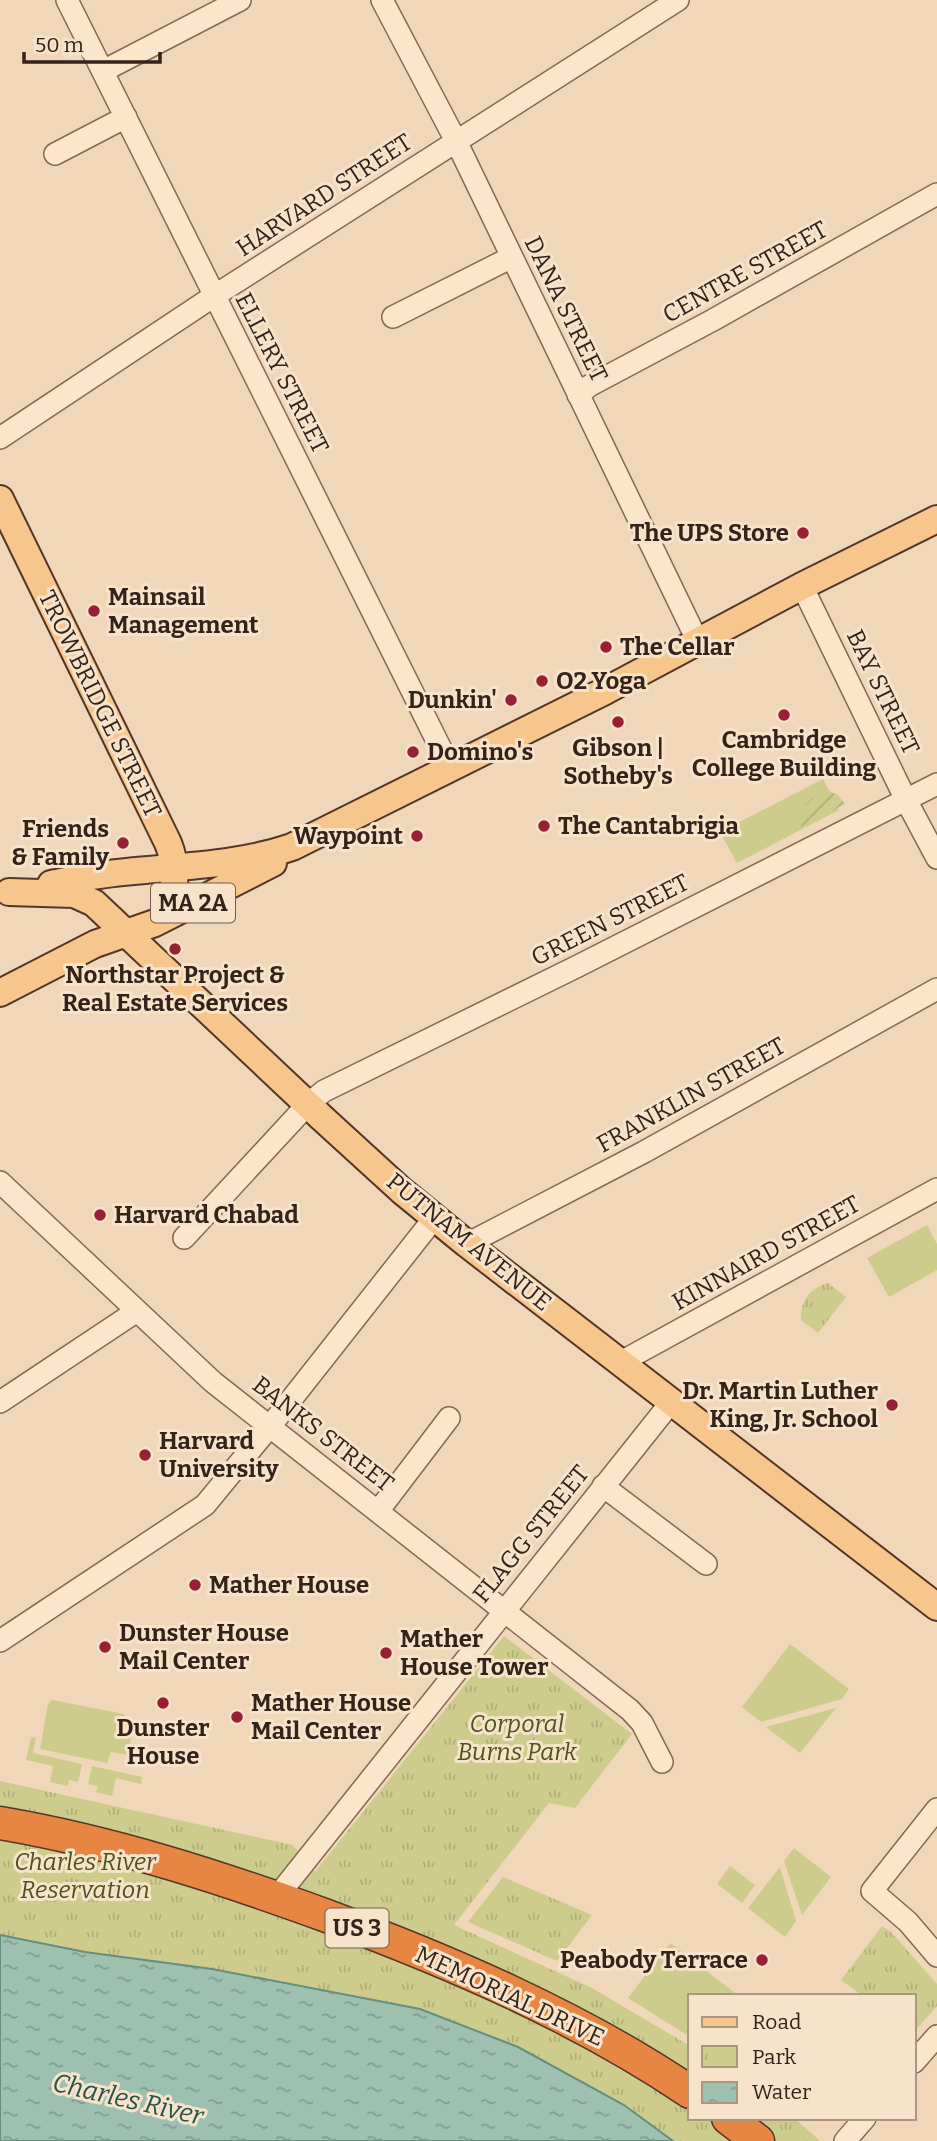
<svg xmlns="http://www.w3.org/2000/svg" width="937" height="2141" viewBox="0 0 937 2141" font-family="Bitter,serif">
<style>
.grass{fill:#cecc8d}
.park{fill:url(#park-tufts)}
.garden{fill:url(#garden-furrows)}
.water{fill:url(#water-ripples);stroke:#668d7d;stroke-width:2}
.lines{fill:none;stroke-linecap:round;stroke-linejoin:round}
.minor-casing{stroke:#876753;stroke-width:24}
.major-casing{stroke:#533628;stroke-width:30}
.highway-casing{stroke:#533628;stroke-width:35}
.minor{stroke:#fbe6cc;stroke-width:21}
.major{stroke:#f7c68c;stroke-width:26}
.highway{stroke:#e78642;stroke-width:32}
.poi-dot{fill:#992033;stroke:#f7e3c9;stroke-width:2.5}
.labels{text-anchor:middle;stroke-width:6;stroke-linejoin:round;paint-order:stroke}
.shield{fill:#f7e3c9;stroke:#6f5c4e;stroke-width:2}
.shield-label{font-size:23px;font-weight:bold;fill:#352219}
.street-label{font-size:24px;fill:#352219;stroke:#f7e3c9}
.poi-label{font-size:24px;font-weight:bold;fill:#352219;stroke:#f7e3c9;text-anchor:start}
.park-label{font-size:24px;font-style:italic;fill:#4d521f;stroke:#f7e3c9}
.water-label{font-size:26px;font-style:italic;fill:#27554c;stroke:#f7e3c9}
</style>
<defs>
<pattern id="park-tufts" width="24" height="20" patternUnits="userSpaceOnUse" patternTransform="scale(1.75)"><rect width="24" height="20" fill="#cecc8d"/><path d="M3 7l-1-3M5 7V3M7 7l1-3M15 17l-1-3M17 17v-4M19 17l1-3" fill="none" stroke="#b2af79"/></pattern>
<pattern id="garden-furrows" width="10" height="10" patternUnits="userSpaceOnUse" patternTransform="scale(1.75)"><rect width="10" height="10" fill="#cecc8d"/><path d="M-1 1l2-2M0 10L10 0M9 11l2-2" fill="none" stroke="#b2af79"/></pattern>
<pattern id="water-ripples" width="26" height="14" patternUnits="userSpaceOnUse" patternTransform="scale(1.75)"><rect width="26" height="14" fill="#9ec0b1"/><path d="M2 4q2-2 4 0t4 0M15 11q2-2 4 0t4 0" fill="none" stroke="#829c8f"/></pattern>
</defs>
<rect width="100%" height="100%" fill="#f0d7b9"/>
<path class="grass" d="M 823,779 L 839,810 L 737,863 L 720,832 Z
M 927,1225 L 937,1244 L 937,1270 L 889,1297 L 867,1258 Z
M 790,1644 L 849,1689 L 842,1699 L 761,1722 L 742,1707 Z
M 52,1700 L 124,1714 L 127,1719 L 127,1737 L 131,1739 L 128,1755 L 111,1752 L 107,1763 L 40,1749 L 48,1704 Z
M 836,1708 L 800,1753 L 766,1727 Z
M 31,1737 L 36,1738 L 33,1753 L 82,1764 L 78,1782 L 69,1780 L 68,1786 L 50,1782 L 53,1766 L 26,1760 Z
M 92,1766 L 142,1777 L 141,1784 L 116,1778 L 112,1796 L 96,1792 L 98,1786 L 88,1784 Z
M 794,1848 L 831,1877 L 802,1915 L 784,1861 Z
M 730,1866 L 755,1885 L 742,1903 L 717,1884 Z
M 780,1867 L 796,1921 L 785,1937 L 748,1908 Z
M 670,1943 L 739,1996 L 690,1996 L 690,2037 L 628,1998 Z"/>
<path class="park" d="M 828,1283 L 846,1297 L 818,1333 L 801,1320 C 800,1301 810,1288 828,1283 Z
M 504,1636 L 632,1734 L 575,1808 L 549,1803 L 454,1925 L 592,1988 L 690,2046 L 690,2118 L 794,2118 L 820,2141 L 673,2141 L 624,2105 L 518,2047 L 420,2009 L 212,1969 L 85,1952 L 0,1935 L 0,1781 L 293,1845 L 315,1872 Z
M 503,1877 L 592,1915 L 557,1961 L 468,1922 Z
M 882,1926 L 891,1932 L 937,1984 L 937,2006 L 914,2032 L 914,1996 L 863,1996 L 841,1980 Z"/>
<path class="garden" d="M 827,790 L 838,795 L 845,804 L 801,827 L 798,821 C 804,803 810,798 827,790 Z"/>
<path class="water" d="M 0,1935 L 85,1952 L 212,1969 L 420,2009 L 518,2047 L 624,2105 L 673,2141 L 0,2141 Z"/>
<g class="lines">
<defs>
<path id="minor" d="M 67,0 L 451,769
M 382,0 L 456,141 L 698,642
M 103,71 L 240,0
M 55,154 L 126,117
M 393,317 L 512,257
M 578,395 L 589,386 L 713,320 L 937,194
M 0,438 L 214,296 L 678,0
M 802,586 L 906,800 L 937,858
M 0,1182 L 213,1382 L 630,1710 L 642,1723 L 662,1762
M 184,1238 L 308,1104 L 324,1091 L 576,967 L 937,784
M 467,1244 L 644,1152 L 937,989
M 621,1362 L 937,1189
M 0,1402 L 137,1311
M 603,1486 L 706,1564
M 379,1510 L 449,1418
M 0,1641 L 205,1505 L 275,1420 L 435,1217
M 937,1809 L 872,1891 L 908,1922 L 937,1956
M 276,1898 L 672,1401
M 914,2062 L 937,2036
M 845,2141 L 865,2118"/>
<path id="major" d="M 0,499 L 168,843 C 178,867 174,889 171,914
M 51,884 C 67,881 83,877 99,875 C 164,866 230,868 292,847 L 605,691 L 802,586 L 937,519
M 9,892 L 74,894 L 94,903 L 321,1117 L 402,1191 L 467,1244 L 937,1607
M 0,993 L 95,944 L 155,923 L 273,863"/>
<path id="highway" d="M 0,1823 C 112,1842 220,1877 327,1916 C 453,1963 579,2017 690,2092
M 728,2118 L 758,2141"/>
</defs>
<use href="#minor" class="minor-casing"/>
<use href="#major" class="major-casing"/>
<use href="#highway" class="highway-casing"/>
<use href="#minor" class="minor"/>
<use href="#major" class="major"/>
<use href="#highway" class="highway"/>
</g>
<g class="poi-dot">
<circle cx="803" cy="533" r="7"/>
<circle cx="94" cy="611" r="7"/>
<circle cx="606" cy="647" r="7"/>
<circle cx="542" cy="681" r="7"/>
<circle cx="511" cy="700" r="7"/>
<circle cx="784" cy="715" r="7"/>
<circle cx="618" cy="722" r="7"/>
<circle cx="413" cy="752" r="7"/>
<circle cx="544" cy="826" r="7"/>
<circle cx="417" cy="836" r="7"/>
<circle cx="123" cy="843" r="7"/>
<circle cx="175" cy="949" r="7"/>
<circle cx="100" cy="1215" r="7"/>
<circle cx="892" cy="1405" r="7"/>
<circle cx="145" cy="1455" r="7"/>
<circle cx="195" cy="1585" r="7"/>
<circle cx="105" cy="1647" r="7"/>
<circle cx="386" cy="1653" r="7"/>
<circle cx="163" cy="1703" r="7"/>
<circle cx="237" cy="1717" r="7"/>
<circle cx="762" cy="1960" r="7"/>
</g>
<g class="labels">
<g class="shield">
<rect x="151" y="883.5" width="84" height="39" rx="5"/>
<rect x="325.5" y="1908.5" width="63" height="39" rx="5"/>
</g>
<g class="shield-label">
<text x="193" y="911">MA 2A</text>
<text x="357" y="1936">US 3</text>
</g>
<g class="street-label">
<text transform="translate(324 195) rotate(-33)" y="8">HARVARD STREET</text>
<text transform="translate(745 272) rotate(-29)" y="8">CENTRE STREET</text>
<text transform="translate(566 309) rotate(64)" y="8">DANA STREET</text>
<text transform="translate(282 373) rotate(63)" y="8">ELLERY STREET</text>
<text transform="translate(883 692) rotate(64)" y="8">BAY STREET</text>
<text transform="translate(100 704) rotate(64)" y="8">TROWBRIDGE STREET</text>
<text transform="translate(610 920) rotate(-27)" y="8">GREEN STREET</text>
<text transform="translate(691 1095) rotate(-29)" y="8">FRANKLIN STREET</text>
<text transform="translate(469 1242) rotate(39)" y="8">PUTNAM AVENUE</text>
<text transform="translate(766 1253) rotate(-29)" y="8">KINNAIRD STREET</text>
<text transform="translate(323 1434) rotate(38)" y="8">BANKS STREET</text>
<text transform="translate(531 1534) rotate(-51)" y="8">FLAGG STREET</text>
<text transform="translate(510 1996) rotate(25)" y="8">MEMORIAL DRIVE</text>
</g>
<g class="poi-label">
<text x="789" y="541" text-anchor="end">The UPS Store</text>
<text x="108" y="605">Mainsail<tspan x="108" dy="28">Management</tspan></text>
<text x="620" y="655">The Cellar</text>
<text x="556" y="689">O2 Yoga</text>
<text x="497" y="708" text-anchor="end">Dunkin'</text>
<text x="784" y="748" text-anchor="middle">Cambridge<tspan x="784" dy="28">College Building</tspan></text>
<text x="618" y="756" text-anchor="middle">Gibson |<tspan x="618" dy="28">Sotheby's</tspan></text>
<text x="427" y="760">Domino's</text>
<text x="558" y="834">The Cantabrigia</text>
<text x="109" y="837" text-anchor="end">Friends<tspan x="109" dy="28">&amp; Family</tspan></text>
<text x="403" y="844" text-anchor="end">Waypoint</text>
<text x="175" y="983" text-anchor="middle">Northstar Project &amp;<tspan x="175" dy="28">Real Estate Services</tspan></text>
<text x="114" y="1223">Harvard Chabad</text>
<text x="878" y="1399" text-anchor="end">Dr. Martin Luther<tspan x="878" dy="28">King, Jr. School</tspan></text>
<text x="159" y="1449">Harvard<tspan x="159" dy="28">University</tspan></text>
<text x="209" y="1593">Mather House</text>
<text x="119" y="1641">Dunster House<tspan x="119" dy="28">Mail Center</tspan></text>
<text x="400" y="1647">Mather<tspan x="400" dy="28">House Tower</tspan></text>
<text x="251" y="1711">Mather House<tspan x="251" dy="28">Mail Center</tspan></text>
<text x="163" y="1736" text-anchor="middle">Dunster<tspan x="163" dy="28">House</tspan></text>
<text x="748" y="1968" text-anchor="end">Peabody Terrace</text>
</g>
<g class="park-label">
<text x="517" y="1732">Corporal<tspan x="517" dy="28">Burns Park</tspan></text>
<text x="85" y="1870">Charles River<tspan x="85" dy="28">Reservation</tspan></text>
</g>
<g class="water-label">
<text transform="translate(128 2099) rotate(13)" y="9">Charles River</text>
</g>
</g>
<rect x="688" y="1994" width="228" height="126" fill="#f7e3c9" stroke="#a99683" stroke-width="2"/>
<rect x="702" y="2017" width="35" height="10" fill="#f7c68c" stroke="#a99683" stroke-width="2"/>
<text x="752" y="2029" font-size="21" fill="#352219">Road</text>
<rect x="702" y="2046" width="35" height="21" fill="url(#park-tufts)" stroke="#a99683" stroke-width="2"/>
<text x="752" y="2064" font-size="21" fill="#352219">Park</text>
<rect x="702" y="2082" width="35" height="21" fill="url(#water-ripples)" stroke="#a99683" stroke-width="2"/>
<text x="752" y="2099" font-size="21" fill="#352219">Water</text>
<path d="M24 52v10h136v-10" fill="none" stroke="#352219" stroke-width="3.5"/>
<text x="35" y="52" font-size="21" fill="#352219" stroke="#f7e3c9" stroke-width="5" paint-order="stroke">50 m</text>
</svg>
